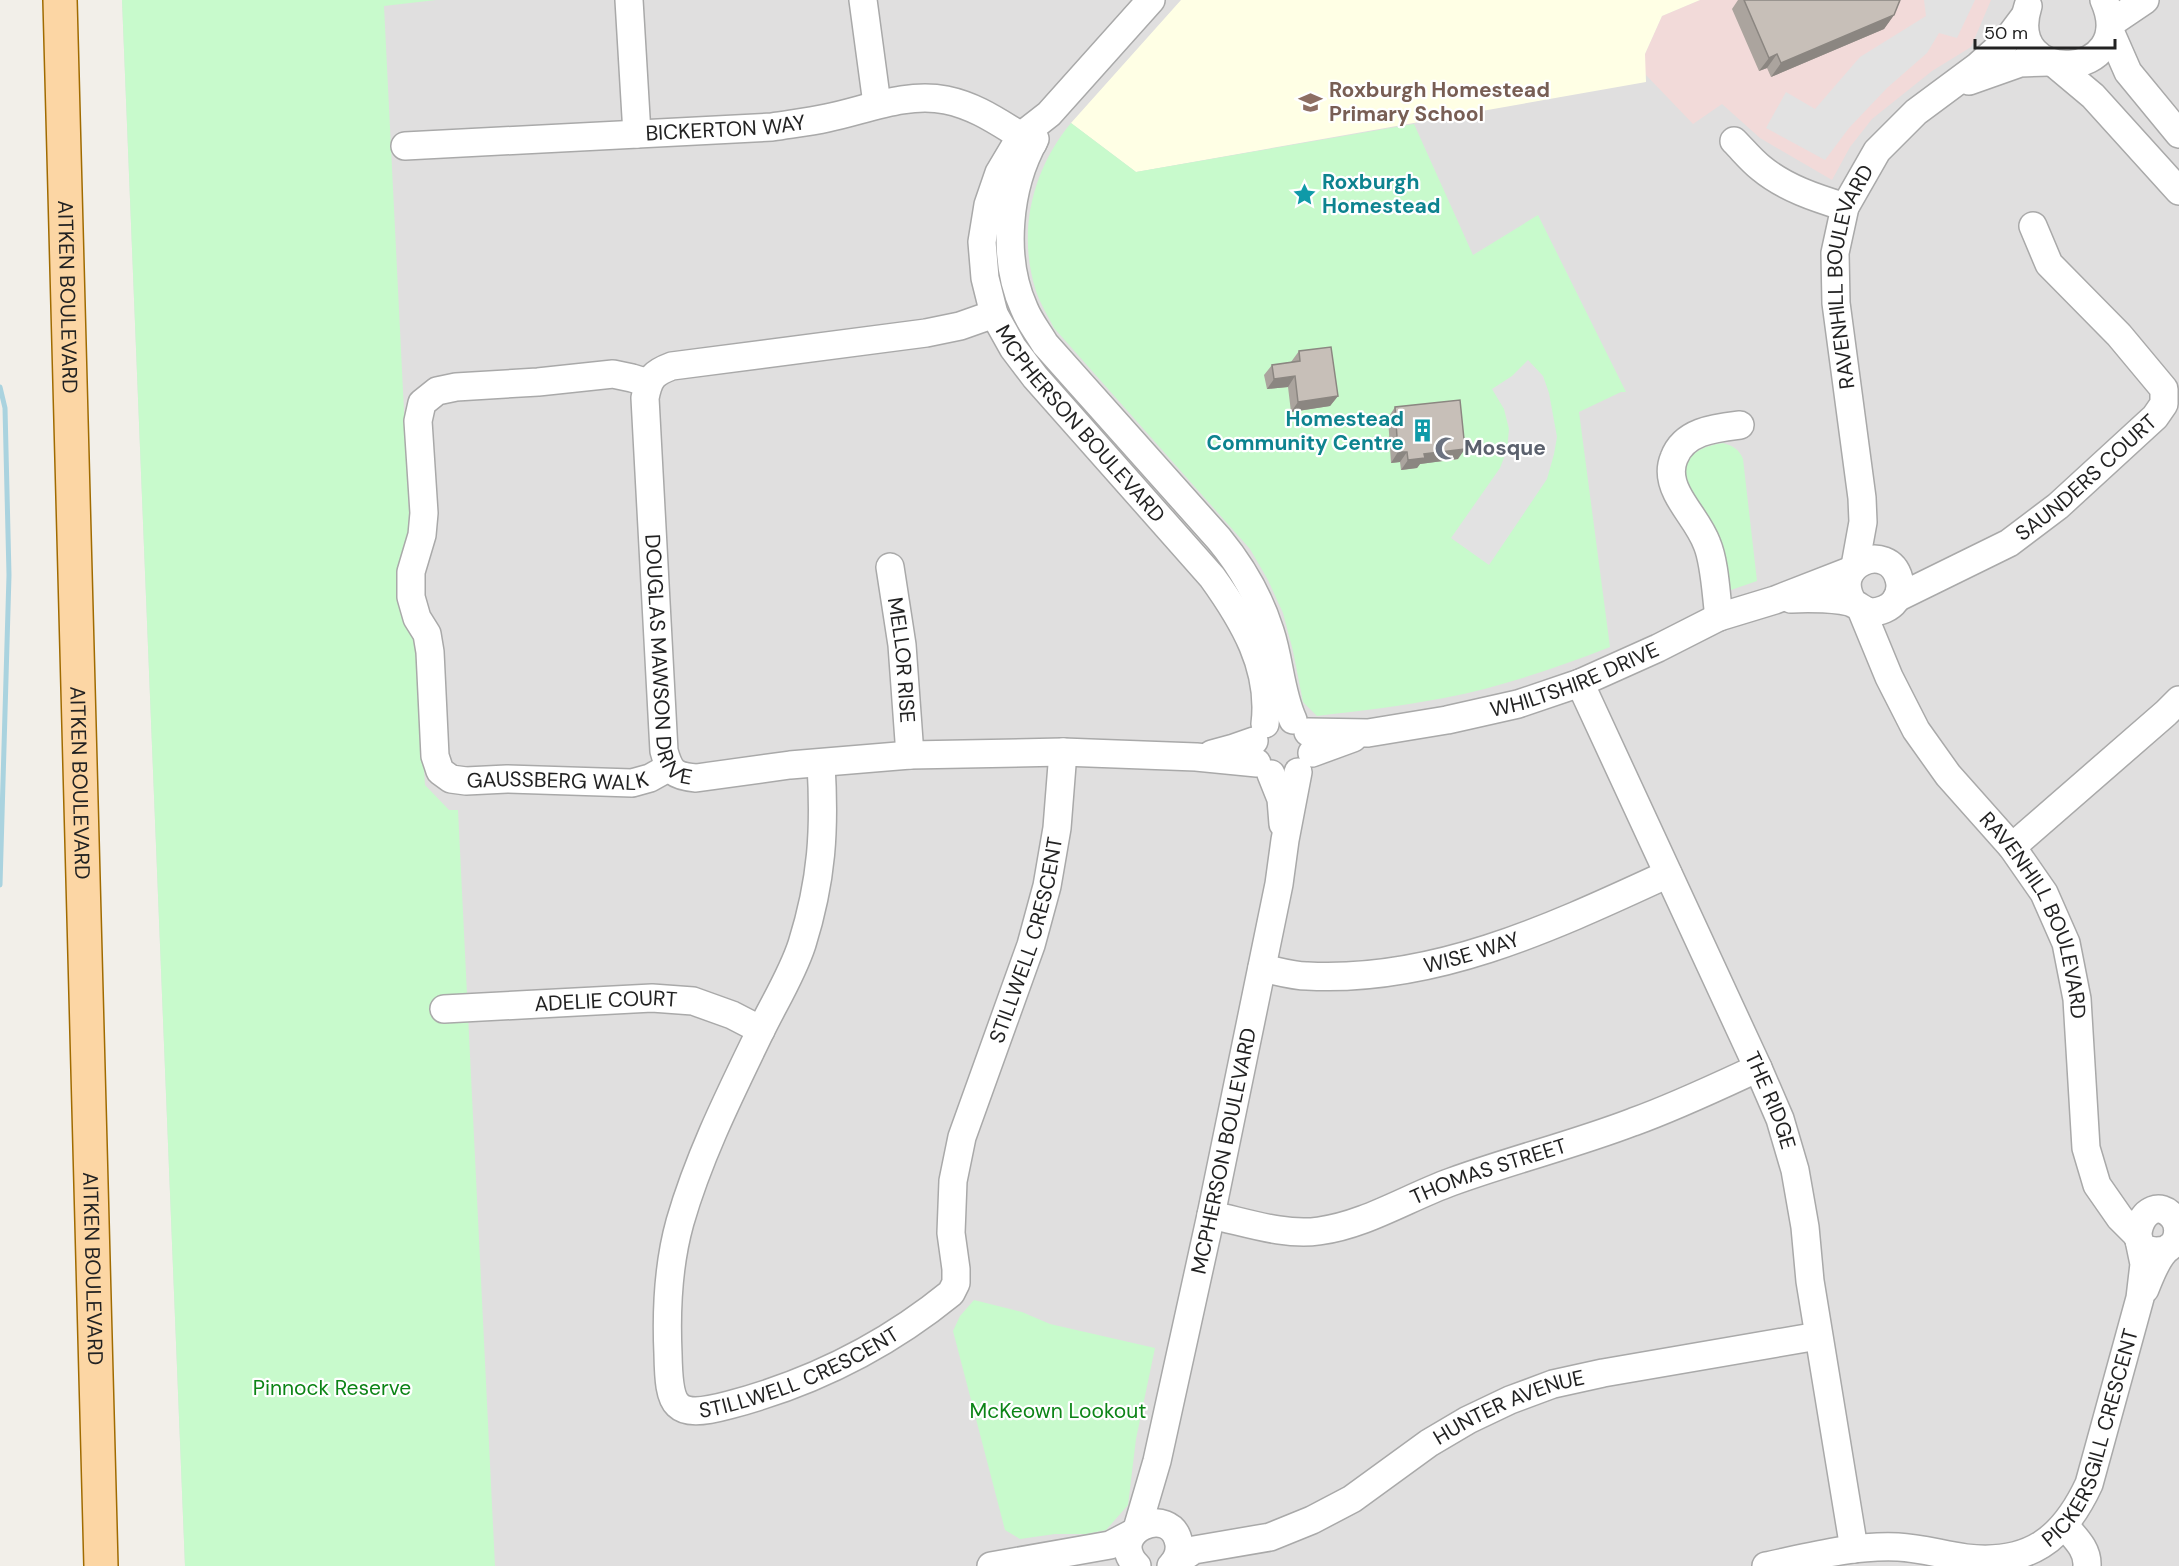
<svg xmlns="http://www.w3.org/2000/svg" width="2179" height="1566" viewBox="0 0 2179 1566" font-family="'DM Sans',sans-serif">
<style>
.residential{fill:#e0dfdf}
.commercial{fill:#f2dad9}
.education{fill:#ffffe5}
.park{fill:#c8facc}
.parking{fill:#e2e2e2}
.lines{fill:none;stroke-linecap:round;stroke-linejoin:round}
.stream{stroke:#aad3df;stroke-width:5}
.minor-casing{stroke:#a9a9a9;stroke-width:30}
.major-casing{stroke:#a06b00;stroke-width:36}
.minor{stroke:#fff;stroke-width:27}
.major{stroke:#fcd6a4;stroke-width:33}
.wall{fill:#aba49e}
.shaded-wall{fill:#8b8681}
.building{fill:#c7bfb8;stroke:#8b8681;stroke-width:1.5}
.labels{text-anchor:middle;stroke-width:4.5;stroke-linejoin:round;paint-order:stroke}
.education-label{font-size:21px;font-weight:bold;fill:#785e54;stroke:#fff;text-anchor:start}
.street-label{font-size:21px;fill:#222;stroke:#fff}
.culture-label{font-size:21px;font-weight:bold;fill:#0d838f;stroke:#fff;text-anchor:start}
.worship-label{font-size:21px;font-weight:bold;fill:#5b616d;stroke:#fff;text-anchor:start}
.park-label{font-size:21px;fill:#0c8416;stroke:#fff}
</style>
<rect width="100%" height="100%" fill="#f2efe9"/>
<path class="residential" d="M 122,0 L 2179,0 L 2179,1566 L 185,1566 Z"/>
<path class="commercial" d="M 1700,0 L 1991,0 L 1971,47 L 1932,71 L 1872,119 L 1850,147 L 1832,180 L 1760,138 L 1722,104 L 1693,124 L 1645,74 L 1645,54 L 1662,16 Z"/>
<path class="education" d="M 1181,0 L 1700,0 L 1662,16 L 1645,54 L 1646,82 L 1136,172 L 1071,123 Z"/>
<path class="park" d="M 122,0 L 436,0 L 384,6 L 409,512 L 408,537 L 400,561 L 397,585 L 400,606 L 415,642 L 425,785 L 449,810 L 458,810 L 495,1566 L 185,1566 Z
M 1071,123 L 1136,172 L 1414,124 L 1473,255 L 1538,215 L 1626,392 L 1621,392 L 1579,412 L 1610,647 C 1556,668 1501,687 1444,698 C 1402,706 1359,711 1317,716 L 1303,702 L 1293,651 L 1283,613 L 1268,580 L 1250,549 L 1054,328 C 1048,316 1040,303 1036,291 C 1017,232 1032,170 1071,123 Z
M 1723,443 C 1733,446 1739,449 1743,459 L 1757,581 L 1728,591 L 1682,474 C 1690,452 1700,447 1723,443 Z
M 974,1300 L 1022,1312 L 1050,1324 L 1155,1348 L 1136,1439 L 1128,1505 L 1106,1530 L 1086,1534 L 1055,1534 L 1020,1539 L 1005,1530 L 953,1331 L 960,1316 Z"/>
<path class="parking" d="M 1924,0 L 1975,0 L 1957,38 L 1939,33 L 1927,53 L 1887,88 L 1849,128 L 1825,160 L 1766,128 L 1786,92 L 1815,109 L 1860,57 L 1926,16 Z
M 1528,360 L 1543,376 L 1549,393 L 1557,437 L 1554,454 L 1547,479 L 1489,565 L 1451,538 L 1500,468 L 1507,450 L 1509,429 L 1504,409 L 1492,389 L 1512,376 Z"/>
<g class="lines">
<path class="stream" d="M 0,387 L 5,408 L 9,575 L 0,885"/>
<defs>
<g id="minor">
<path d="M 629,0 L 637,134"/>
<path d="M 863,0 L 877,104"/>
<path id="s1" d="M 1151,0 L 1049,114 L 1021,136 L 999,173 L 988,205 L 982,242 L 985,278 L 994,314 L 1013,348 L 1035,377 L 1212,577 C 1243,620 1272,668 1265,724"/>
<path d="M 2028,6 C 2002,88 2140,81 2104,0"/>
<path d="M 2111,23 L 2145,0"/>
<path d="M 2110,31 L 2128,72 L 2179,134"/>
<path d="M 2056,65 L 2093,96 L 2179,191"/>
<path d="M 1969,81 L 2020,63 L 2049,62"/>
<path d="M 1035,139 C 1008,187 1001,257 1024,308 C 1029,321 1038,332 1045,344 L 1219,539 C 1242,567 1259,596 1270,631 C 1280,661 1280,691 1293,720"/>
<path d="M 1734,141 C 1743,150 1751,160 1761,168 C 1785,188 1816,198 1845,207"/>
<path id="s2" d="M 405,146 L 772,127 C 790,124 809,122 827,118 C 866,110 906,92 946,100 C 980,107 1003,126 1033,143"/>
<path id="s3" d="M 994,314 L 960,326 L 926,333 L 672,366 C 653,373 649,378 645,398 L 664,751 C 670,772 674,776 696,778 L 790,765 L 910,755 L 1063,752 L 1196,757 L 1257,763"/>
<path id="s4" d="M 648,383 L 632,378 L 613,374 L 538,382 L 456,387 L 437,391 L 422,403 L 418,421 L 424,513 L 422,535 L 411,572 L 411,597 L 417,618 L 427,634 L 430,652 L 435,756 L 440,771 L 451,779 L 466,781 L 507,779 L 632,783 L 650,778 L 668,768"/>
<path id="s5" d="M 1855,566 L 1863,522 L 1862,498 L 1836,303 L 1835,253 L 1845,207 L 1877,151 L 1916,112 L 1978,66 L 2006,41 L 2024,17"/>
<path id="s6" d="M 890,567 L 902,645 L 910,755"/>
<path id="s7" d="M 1897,598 L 2009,543 L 2058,506 L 2155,417 L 2164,404 L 2164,389 L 2119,335 L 2049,264 L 2033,226"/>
<path d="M 1791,599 C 1806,598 1841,598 1855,604 C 1861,607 1864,611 1871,612 C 1880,612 1890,608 1895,601 C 1900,594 1901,586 1899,579 C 1889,540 1827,564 1854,604"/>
<path id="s8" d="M 1861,609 L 1889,677 L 1916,730 L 1948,775 L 2012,847 L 2044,893 L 2066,943 L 2077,999 L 2086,1148 L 2097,1185 L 2120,1218 L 2137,1235"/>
<path d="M 1719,617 C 1716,596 1715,563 1707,544 C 1700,525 1686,511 1677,493 C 1671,481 1669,470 1674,458 C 1684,431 1715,428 1740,425"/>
<path id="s9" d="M 1580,683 L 1758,1068 L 1780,1119 L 1795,1170 L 1805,1227 L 1810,1281 L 1854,1549"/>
<path id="s10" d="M 1308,732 L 1368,733 L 1447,720 L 1518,704 L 1580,683 L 1658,648 L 1719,617 L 1775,600 L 1852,570"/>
<path d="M 1312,753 L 1353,738"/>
<path d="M 1212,754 L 1234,748 L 1254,741"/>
<path id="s11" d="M 821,764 C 825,830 822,880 802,944 C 792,975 774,1003 760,1032 C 730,1094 699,1156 680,1222 C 668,1265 666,1310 668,1354 C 669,1407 673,1420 729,1405 C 809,1384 886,1346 951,1293 L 956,1283 L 956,1269 L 951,1233 L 953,1181 L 962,1137 L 1031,945 L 1047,886 L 1057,828 L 1063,752"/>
<path d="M 1271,774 L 1281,799 L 1283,824"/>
<path d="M 2012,847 L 2166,713 L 2179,700"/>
<path id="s12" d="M 1262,968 C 1277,971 1292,976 1307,976 C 1435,983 1555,926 1668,874"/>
<path id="s13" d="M 444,1009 L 652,998 L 693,1001 L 732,1015 L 761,1030"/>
<path id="s14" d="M 1211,1215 C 1245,1222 1284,1236 1319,1231 C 1365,1225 1407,1198 1451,1182 C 1511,1160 1573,1145 1633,1122 C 1675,1107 1717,1087 1758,1068"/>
<path d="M 2145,1289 C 2150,1277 2155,1262 2164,1252 C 2167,1248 2171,1247 2174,1243 C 2179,1236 2179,1224 2173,1217 C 2145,1185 2115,1260 2165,1250"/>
<path d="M 2065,1526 C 2075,1538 2088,1549 2087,1566"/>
<path id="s15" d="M 1137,1529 L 1157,1461 L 1211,1215 L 1279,884 L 1285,840 L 1298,772"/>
<path id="s16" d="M 1174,1563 L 1194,1550 L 1270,1537 L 1312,1520 L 1352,1499 L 1429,1443 L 1468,1420 L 1510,1400 L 1553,1384 L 1603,1373 L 1818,1336"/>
<path d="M 991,1566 L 1110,1545 L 1133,1533"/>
<path d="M 1137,1566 C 1104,1532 1172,1501 1179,1544 C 1180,1553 1177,1560 1171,1566"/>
<path id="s17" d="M 1766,1566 C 1809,1557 1853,1545 1898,1547 C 1921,1548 1943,1555 1966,1558 C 2029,1565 2063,1540 2089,1484 L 2140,1298 L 2144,1264 L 2139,1240"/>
</g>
<g id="major">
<path id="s18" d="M 60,0 C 73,522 86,1044 101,1566"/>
</g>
</defs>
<use href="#minor" class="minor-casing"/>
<use href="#major" class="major-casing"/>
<use href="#minor" class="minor"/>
<use href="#major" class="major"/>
</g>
<path class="wall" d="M 1738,0 L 1900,0 L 1894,15 L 1884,29 L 1771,77 L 1767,68 L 1759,71 L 1732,9 Z
M 1299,351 L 1338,396 L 1330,406 L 1291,412 L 1288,387 L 1267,389 L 1264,375 L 1272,365 L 1291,362 Z
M 1395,407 L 1458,459 L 1420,464 L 1417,468 L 1401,470 L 1400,462 L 1391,463 L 1388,418 Z"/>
<path class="shaded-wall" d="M 1894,15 L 1884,29 L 1771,77 L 1781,63 Z
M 1777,54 L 1767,68 L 1759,71 L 1769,58 Z
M 1295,376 L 1288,387 L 1267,389 L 1274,379 Z
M 1338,396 L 1330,406 L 1291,412 L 1298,402 Z
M 1465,449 L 1458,459 L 1420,464 L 1417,468 L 1401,470 L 1408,460 L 1424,454 Z
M 1398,452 L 1407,452 L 1400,462 L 1391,463 Z"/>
<path class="building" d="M 1744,0 L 1900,0 L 1894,15 L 1781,63 L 1777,54 L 1769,58 Z
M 1331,347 L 1338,396 L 1298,402 L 1295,376 L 1274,379 L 1272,365 L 1300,361 L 1299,351 Z
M 1460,400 L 1465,449 L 1424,454 L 1425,458 L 1408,460 L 1407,452 L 1398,452 L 1395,407 Z"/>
<defs>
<symbol id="school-bare" viewBox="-9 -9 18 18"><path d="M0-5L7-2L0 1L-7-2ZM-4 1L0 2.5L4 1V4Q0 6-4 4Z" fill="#8d6e63" stroke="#fff" stroke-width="2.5" paint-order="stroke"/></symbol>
<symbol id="sight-bare" viewBox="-9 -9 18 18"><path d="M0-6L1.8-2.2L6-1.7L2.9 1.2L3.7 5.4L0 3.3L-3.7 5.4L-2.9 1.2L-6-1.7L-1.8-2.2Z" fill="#0f9aa8" stroke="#fff" stroke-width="2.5" paint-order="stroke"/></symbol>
<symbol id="building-bare" viewBox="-9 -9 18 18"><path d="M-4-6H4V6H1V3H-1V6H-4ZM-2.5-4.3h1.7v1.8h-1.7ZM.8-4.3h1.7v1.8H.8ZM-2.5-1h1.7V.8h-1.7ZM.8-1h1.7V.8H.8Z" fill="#0f9aa8" stroke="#fff" stroke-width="2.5" paint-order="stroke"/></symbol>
<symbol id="mosque-bare" viewBox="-9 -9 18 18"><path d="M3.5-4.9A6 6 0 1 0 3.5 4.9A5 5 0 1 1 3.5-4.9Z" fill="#6b7280" stroke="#fff" stroke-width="2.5" paint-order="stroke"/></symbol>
</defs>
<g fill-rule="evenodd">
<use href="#school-bare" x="1294" y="86" width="33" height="33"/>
<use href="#sight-bare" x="1288" y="178" width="33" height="33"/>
<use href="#building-bare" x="1406" y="414" width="33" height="33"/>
<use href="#mosque-bare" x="1430" y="432" width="33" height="33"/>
</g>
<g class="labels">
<g class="education-label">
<text x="1329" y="97">Roxburgh Homestead<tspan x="1329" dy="24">Primary School</tspan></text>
</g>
<g class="street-label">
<text dy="7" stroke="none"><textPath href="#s2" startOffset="321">BICKERTON WAY</textPath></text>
<text dy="7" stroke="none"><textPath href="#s5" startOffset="294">RAVENHILL BOULEVARD</textPath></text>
<text dy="7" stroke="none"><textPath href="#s18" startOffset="297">AITKEN BOULEVARD</textPath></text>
<text dy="7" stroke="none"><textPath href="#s1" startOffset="516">MCPHERSON BOULEVARD</textPath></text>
<text dy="7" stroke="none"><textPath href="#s7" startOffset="226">SAUNDERS COURT</textPath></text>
<text dy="7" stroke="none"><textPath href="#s3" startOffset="638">DOUGLAS MAWSON DRIVE</textPath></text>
<text dy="7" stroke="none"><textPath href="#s6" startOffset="94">MELLOR RISE</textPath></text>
<text dy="7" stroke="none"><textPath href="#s10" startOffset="274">WHILTSHIRE DRIVE</textPath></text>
<text dy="7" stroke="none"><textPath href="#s4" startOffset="728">GAUSSBERG WALK</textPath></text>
<text dy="7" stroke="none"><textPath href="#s18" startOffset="783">AITKEN BOULEVARD</textPath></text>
<text dy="7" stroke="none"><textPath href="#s8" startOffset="357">RAVENHILL BOULEVARD</textPath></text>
<text dy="7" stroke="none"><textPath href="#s11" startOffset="1342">STILLWELL CRESCENT</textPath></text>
<text dy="7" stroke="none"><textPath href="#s12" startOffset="213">WISE WAY</textPath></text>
<text dy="7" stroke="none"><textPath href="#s13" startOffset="162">ADELIE COURT</textPath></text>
<text dy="7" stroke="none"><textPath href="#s9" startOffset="459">THE RIDGE</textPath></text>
<text dy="7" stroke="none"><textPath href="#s15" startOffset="388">MCPHERSON BOULEVARD</textPath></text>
<text dy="7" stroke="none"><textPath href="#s14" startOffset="290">THOMAS STREET</textPath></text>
<text dy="7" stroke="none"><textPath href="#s18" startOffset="1269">AITKEN BOULEVARD</textPath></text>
<text dy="7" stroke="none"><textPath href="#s11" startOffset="802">STILLWELL CRESCENT</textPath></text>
<text dy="7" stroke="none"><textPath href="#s16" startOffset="375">HUNTER AVENUE</textPath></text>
<text dy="7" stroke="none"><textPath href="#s17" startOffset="402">PICKERSGILL CRESCENT</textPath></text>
</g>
<g class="culture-label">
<text x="1322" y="189">Roxburgh<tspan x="1322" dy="24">Homestead</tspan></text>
<text x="1404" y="426" text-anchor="end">Homestead<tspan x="1404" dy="24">Community Centre</tspan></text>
</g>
<g class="worship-label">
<text x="1464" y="455">Mosque</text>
</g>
<g class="park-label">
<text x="332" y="1395">Pinnock Reserve</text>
<text x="1058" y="1418">McKeown Lookout</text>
</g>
</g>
<path d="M1975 39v9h140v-9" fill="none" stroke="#222222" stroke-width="3"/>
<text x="1984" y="39" font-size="18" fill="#222222" stroke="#ffffff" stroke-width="4.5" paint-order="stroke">50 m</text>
</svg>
